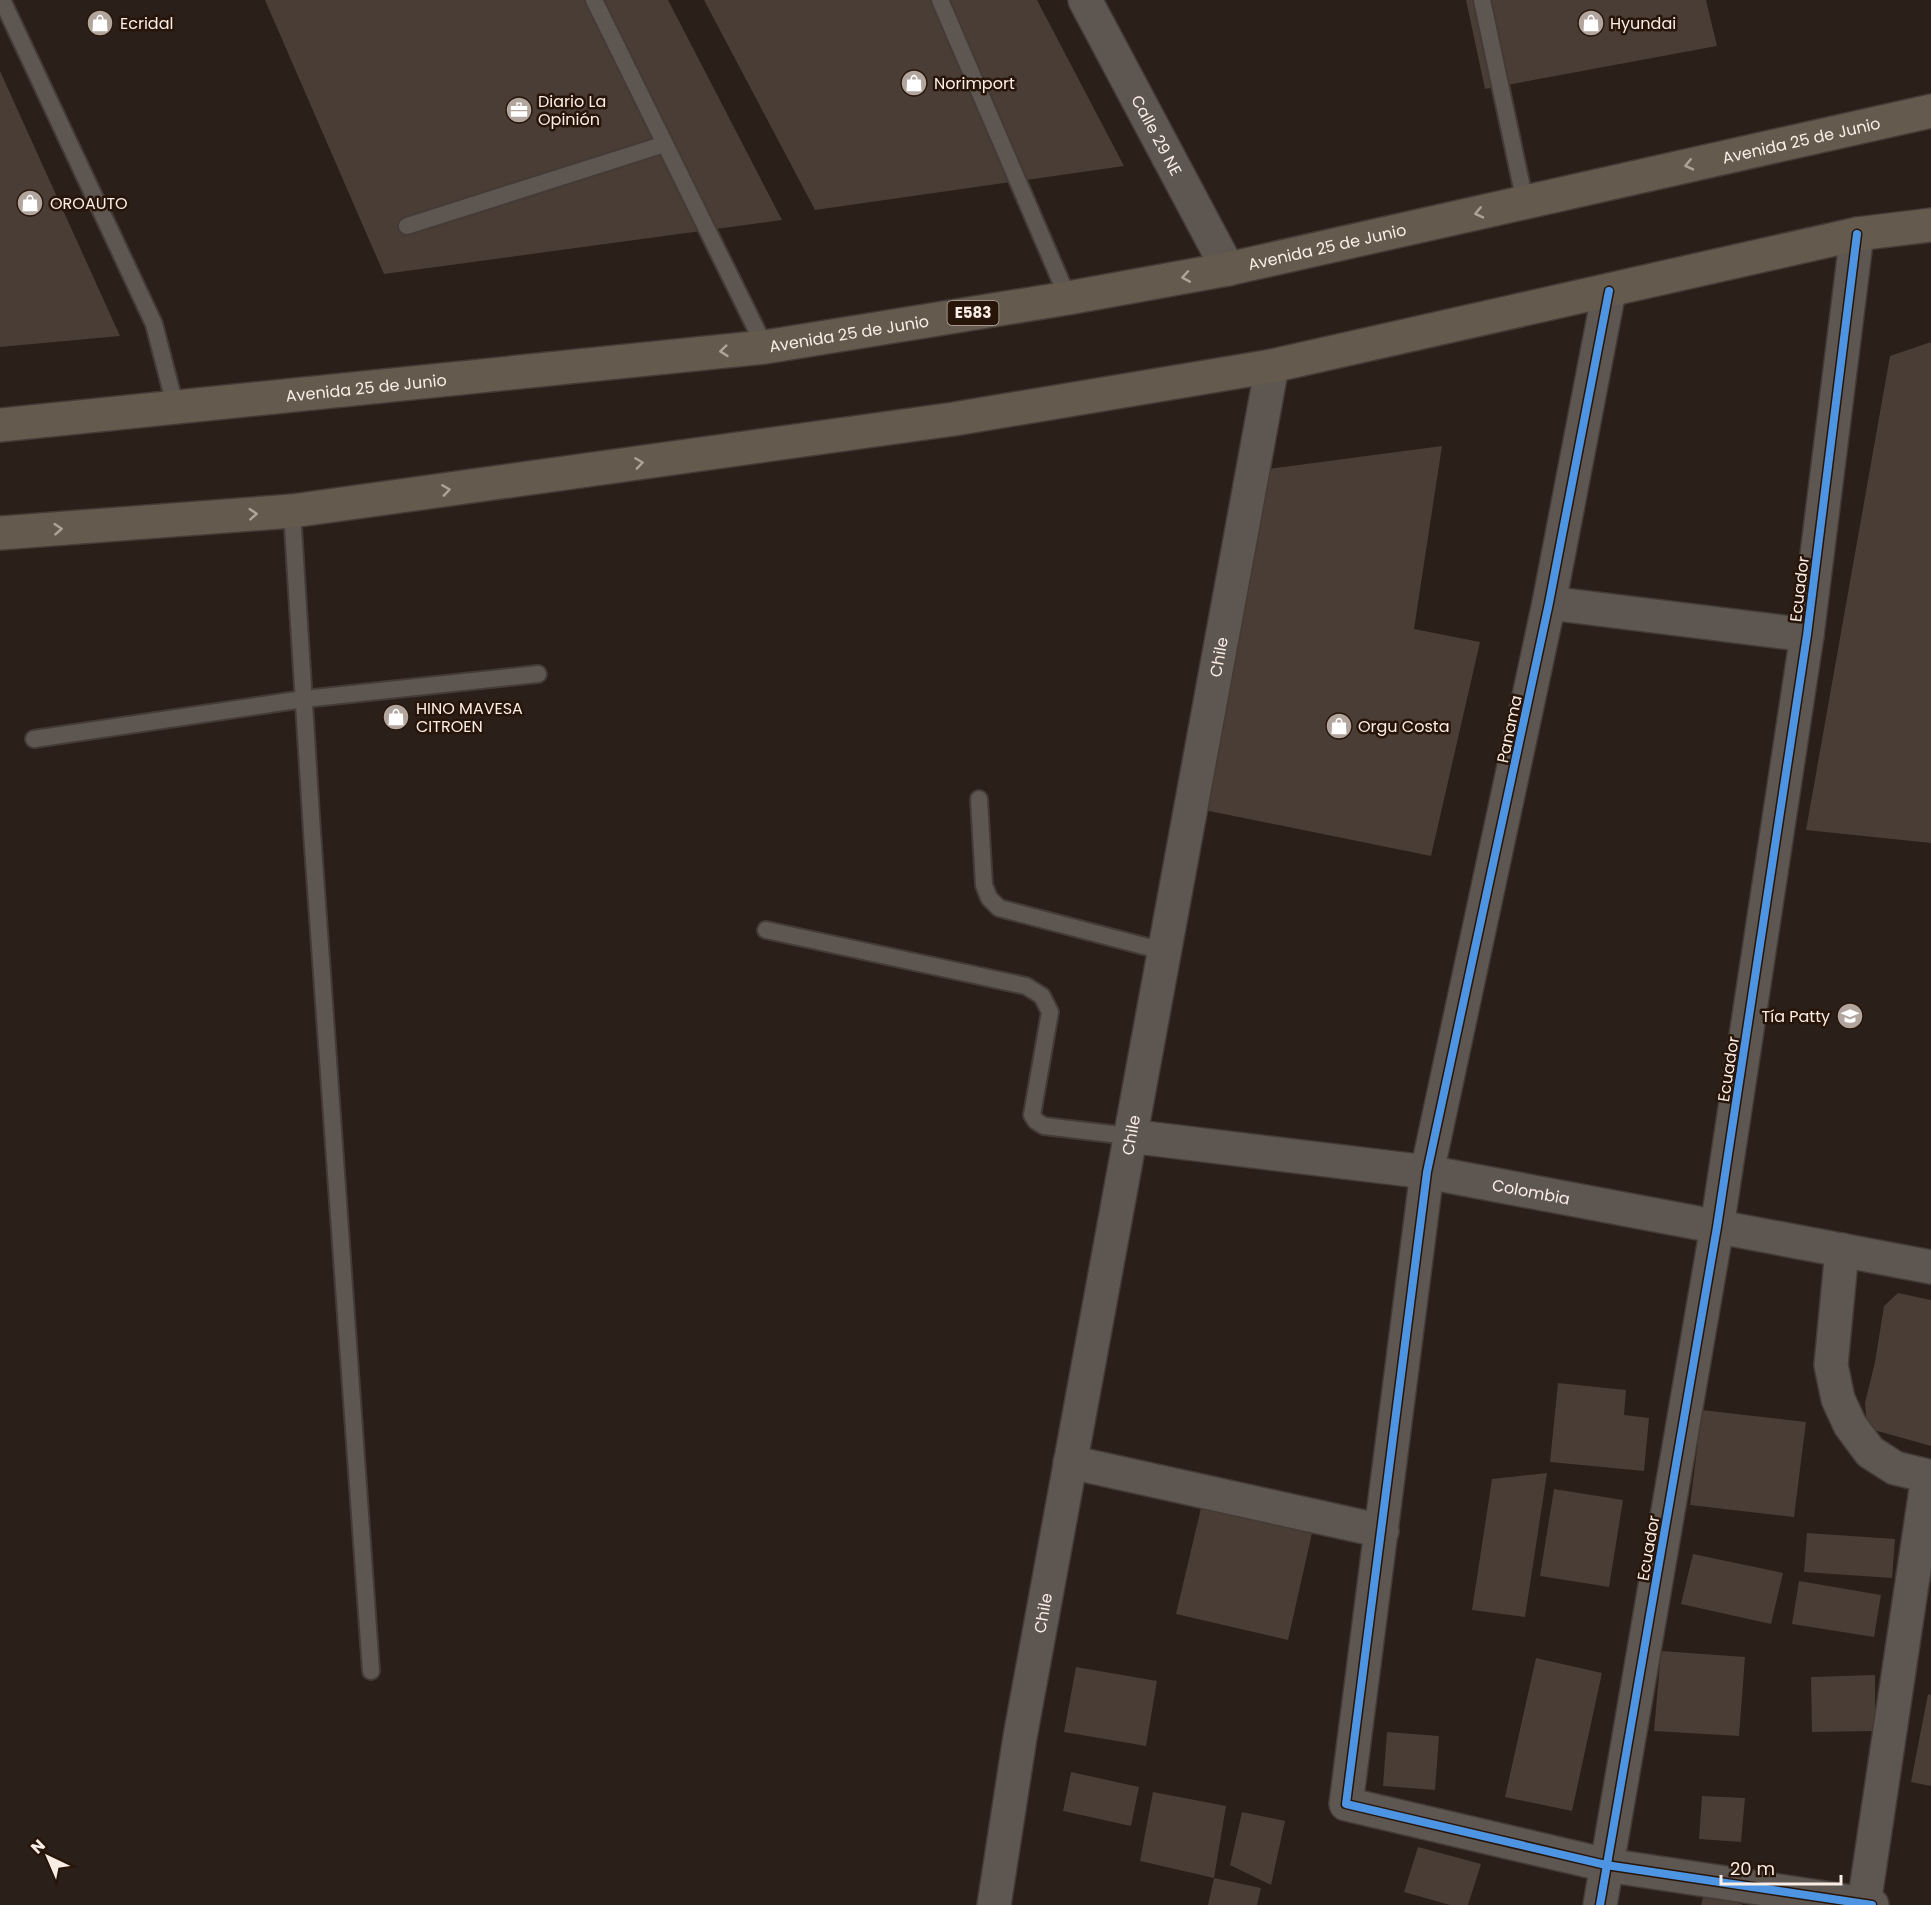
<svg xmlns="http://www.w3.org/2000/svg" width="1931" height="1905" viewBox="0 0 1931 1905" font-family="Poppins,sans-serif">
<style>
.building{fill:#4a3d35}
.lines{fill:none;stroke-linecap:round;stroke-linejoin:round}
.lane-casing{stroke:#443b36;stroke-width:20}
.street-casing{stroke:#443b36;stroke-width:36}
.primary-casing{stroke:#443b36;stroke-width:36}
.lane{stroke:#5e5651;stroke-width:16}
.street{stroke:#5e5651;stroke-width:33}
.primary{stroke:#645a4e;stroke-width:33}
.cycleway-casing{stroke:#271509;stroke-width:11}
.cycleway{stroke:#4d94e3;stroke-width:8}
.oneway{stroke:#afa49a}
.labels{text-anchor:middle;stroke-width:5;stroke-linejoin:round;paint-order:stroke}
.shield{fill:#271509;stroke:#bbaca3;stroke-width:1.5}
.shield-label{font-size:15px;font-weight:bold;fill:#faede5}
.poi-label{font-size:16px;fill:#faede5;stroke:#271509;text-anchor:start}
.street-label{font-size:16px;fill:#faede5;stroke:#271509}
</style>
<rect width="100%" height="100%" fill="#2a1f19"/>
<path class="building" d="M 265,0 L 668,0 L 782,220 L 384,274 Z
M 704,0 L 1037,0 L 1124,166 L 815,210 Z
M 1466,0 L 1706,0 L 1717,46 L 1485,89 Z
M 0,71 L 120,336 L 0,347 Z
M 1931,342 L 1931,843 L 1806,830 L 1890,356 Z
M 1442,446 L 1414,629 L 1480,642 L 1431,856 L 1204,810 L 1260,470 Z
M 1898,1293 L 1931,1300 L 1931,1446 L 1867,1428 L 1865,1403 L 1875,1362 L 1884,1306 Z
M 1558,1383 L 1626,1390 L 1624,1415 L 1649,1418 L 1644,1471 L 1550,1462 Z
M 1702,1410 L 1806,1422 L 1794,1517 L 1690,1505 Z
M 1547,1473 L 1525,1617 L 1472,1610 L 1492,1479 Z
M 1554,1489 L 1623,1500 L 1609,1587 L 1540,1576 Z
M 1201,1508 L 1312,1533 L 1288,1640 L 1176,1614 Z
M 1807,1533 L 1895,1539 L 1892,1578 L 1804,1572 Z
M 1693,1554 L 1783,1573 L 1771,1624 L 1681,1604 Z
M 1799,1581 L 1881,1595 L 1874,1637 L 1792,1624 Z
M 1661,1651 L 1745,1657 L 1739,1736 L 1654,1731 Z
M 1536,1658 L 1602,1673 L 1572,1811 L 1505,1797 Z
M 1076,1667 L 1157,1681 L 1146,1746 L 1064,1732 Z
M 1875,1675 L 1875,1731 L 1812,1732 L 1811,1677 Z
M 1928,1694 L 1931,1695 L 1931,1786 L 1911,1782 Z
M 1387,1732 L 1439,1736 L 1435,1790 L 1383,1786 Z
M 1071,1772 L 1139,1787 L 1131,1826 L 1063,1811 Z
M 1153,1792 L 1226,1806 L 1214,1878 L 1140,1861 Z
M 1702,1796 L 1745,1798 L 1741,1842 L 1699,1839 Z
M 1242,1812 L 1285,1821 L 1271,1885 L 1230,1865 Z
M 1418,1847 L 1481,1864 L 1468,1905 L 1450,1905 L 1404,1892 Z
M 1214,1878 L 1261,1888 L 1257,1905 L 1208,1905 Z
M 1704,1894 L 1742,1904 L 1742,1905 L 1701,1905 Z"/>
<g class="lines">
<defs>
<path id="lane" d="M 2,0 L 154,324 L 175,405
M 594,0 L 765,347
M 940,0 L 1068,298
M 1482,0 L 1525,202
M 407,226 L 665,144
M 292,511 L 312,832 L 371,1671
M 34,739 L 304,699 L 538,674
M 979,799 L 984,885 L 989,898 L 999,908 L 1163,951
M 766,930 L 1026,986 L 1042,996 L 1050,1012 L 1032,1115 L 1036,1121 L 1044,1126 L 1129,1136"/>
<g id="street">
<path id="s1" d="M 1085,0 L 1228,269"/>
<path d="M 1609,291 L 1549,603 L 1427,1172 L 1346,1804 L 1606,1865 L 1872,1905"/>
<path d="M 1549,603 L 1807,635"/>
<path id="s2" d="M 1129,1136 L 1427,1172 L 1931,1267"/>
<path d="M 1842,1250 L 1831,1365 L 1838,1399 L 1850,1425 L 1870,1452 L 1895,1468 L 1928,1476 L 1864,1904"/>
<path d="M 1070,1462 L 1382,1531"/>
<path id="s3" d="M 994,1905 L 1020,1737 L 1272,366"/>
<path d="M 1600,1905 L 1717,1227 L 1807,635 L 1857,234"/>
</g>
<g id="primary">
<path id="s4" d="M 0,425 L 765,347 L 1068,298 L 1228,269 L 1931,111"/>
<path d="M 0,533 L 292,511 L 954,419 L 1272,366 L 1857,234 L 1931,225"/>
</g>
</defs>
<use href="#lane" class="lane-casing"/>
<use href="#street" class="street-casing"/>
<use href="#primary" class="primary-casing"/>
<use href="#lane" class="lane"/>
<use href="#street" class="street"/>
<use href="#primary" class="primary"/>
<defs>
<path id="cycleway" d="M 1609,291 L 1549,603 L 1427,1172 L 1346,1804 L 1606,1865 L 1872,1905
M 1600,1905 L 1717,1227 L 1807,635 L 1857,234"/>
</defs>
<use href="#cycleway" class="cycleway-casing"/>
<use href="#cycleway" class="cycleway"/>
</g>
<defs><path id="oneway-chevron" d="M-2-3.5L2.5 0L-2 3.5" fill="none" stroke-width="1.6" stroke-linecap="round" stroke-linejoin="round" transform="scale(1.5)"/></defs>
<g class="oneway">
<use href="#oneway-chevron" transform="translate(1689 165) rotate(167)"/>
<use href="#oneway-chevron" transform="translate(1479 213) rotate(167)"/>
<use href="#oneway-chevron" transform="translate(1186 277) rotate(170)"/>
<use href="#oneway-chevron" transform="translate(724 351) rotate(174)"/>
<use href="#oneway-chevron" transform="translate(639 463) rotate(-8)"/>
<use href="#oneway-chevron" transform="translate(446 490) rotate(-8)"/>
<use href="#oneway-chevron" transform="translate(253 514) rotate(-4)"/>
<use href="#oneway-chevron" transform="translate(58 529) rotate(-4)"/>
</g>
<defs>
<symbol id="shop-disc" viewBox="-11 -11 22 22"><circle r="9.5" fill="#b1a59e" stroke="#271509"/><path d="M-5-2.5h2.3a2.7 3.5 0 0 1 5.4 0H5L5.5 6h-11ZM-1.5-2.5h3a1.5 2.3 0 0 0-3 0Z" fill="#fff"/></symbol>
<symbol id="office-disc" viewBox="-11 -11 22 22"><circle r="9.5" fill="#b1a59e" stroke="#271509"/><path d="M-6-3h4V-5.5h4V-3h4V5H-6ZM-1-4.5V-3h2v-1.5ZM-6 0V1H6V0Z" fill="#fff"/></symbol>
<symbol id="school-disc" viewBox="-11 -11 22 22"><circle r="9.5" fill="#b1a59e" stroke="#271509"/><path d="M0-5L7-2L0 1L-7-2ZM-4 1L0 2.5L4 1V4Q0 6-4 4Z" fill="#fff"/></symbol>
</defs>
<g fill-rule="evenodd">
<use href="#shop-disc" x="85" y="8" width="30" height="30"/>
<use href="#shop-disc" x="1576" y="8" width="30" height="30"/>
<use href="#shop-disc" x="899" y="68" width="30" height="30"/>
<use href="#office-disc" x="504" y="95" width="30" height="30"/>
<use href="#shop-disc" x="15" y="188" width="30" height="30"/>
<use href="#shop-disc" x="381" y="702" width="30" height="30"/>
<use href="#shop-disc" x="1324" y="711" width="30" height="30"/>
<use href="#school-disc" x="1835" y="1001" width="30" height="30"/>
</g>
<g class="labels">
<rect class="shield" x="947.5" y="301" width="51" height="24" rx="4.5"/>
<g class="shield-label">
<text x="973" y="318">E583</text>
</g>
<g class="poi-label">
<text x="120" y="29">Ecridal</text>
<text x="1610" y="29">Hyundai</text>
<text x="934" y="89">Norimport</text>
<text x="538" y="107">Diario La<tspan x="538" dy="18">Opinión</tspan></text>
<text x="50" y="209">OROAUTO</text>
<text x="416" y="714">HINO MAVESA<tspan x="416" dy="18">CITROEN</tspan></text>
<text x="1358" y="732">Orgu Costa</text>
<text x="1830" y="1022" text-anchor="end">Tía Patty</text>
</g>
<g class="street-label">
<text dy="6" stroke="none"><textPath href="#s1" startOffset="153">Calle 29 NE</textPath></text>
<text dy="6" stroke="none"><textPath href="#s4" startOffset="1826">Avenida 25 de Junio</textPath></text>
<text dy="6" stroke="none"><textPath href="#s4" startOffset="1340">Avenida 25 de Junio</textPath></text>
<text dy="6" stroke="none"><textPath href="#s4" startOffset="854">Avenida 25 de Junio</textPath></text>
<text dy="6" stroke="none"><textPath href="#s4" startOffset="368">Avenida 25 de Junio</textPath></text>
<text transform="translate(1799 589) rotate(-83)" y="6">Ecuador</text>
<text dy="6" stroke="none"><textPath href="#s3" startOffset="1268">Chile</textPath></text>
<text transform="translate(1509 729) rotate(-78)" y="6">Panama</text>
<text transform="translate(1728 1069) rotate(-81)" y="6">Ecuador</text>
<text dy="6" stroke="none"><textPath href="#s3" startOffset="782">Chile</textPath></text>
<text dy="6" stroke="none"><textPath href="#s2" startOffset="406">Colombia</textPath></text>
<text transform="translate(1648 1548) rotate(-80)" y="6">Ecuador</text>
<text dy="6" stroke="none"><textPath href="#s3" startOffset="296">Chile</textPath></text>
</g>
</g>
<g transform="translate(48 1857) rotate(316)" stroke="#271509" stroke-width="4.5" paint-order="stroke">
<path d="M0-4.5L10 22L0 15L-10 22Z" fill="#faede5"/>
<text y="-9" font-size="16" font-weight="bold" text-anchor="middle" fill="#faede5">N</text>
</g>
<path d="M1721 1875v9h120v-9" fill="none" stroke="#faede5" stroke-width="3"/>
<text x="1730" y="1875" font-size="18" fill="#faede5" stroke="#271509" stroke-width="4.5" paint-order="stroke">20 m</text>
</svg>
